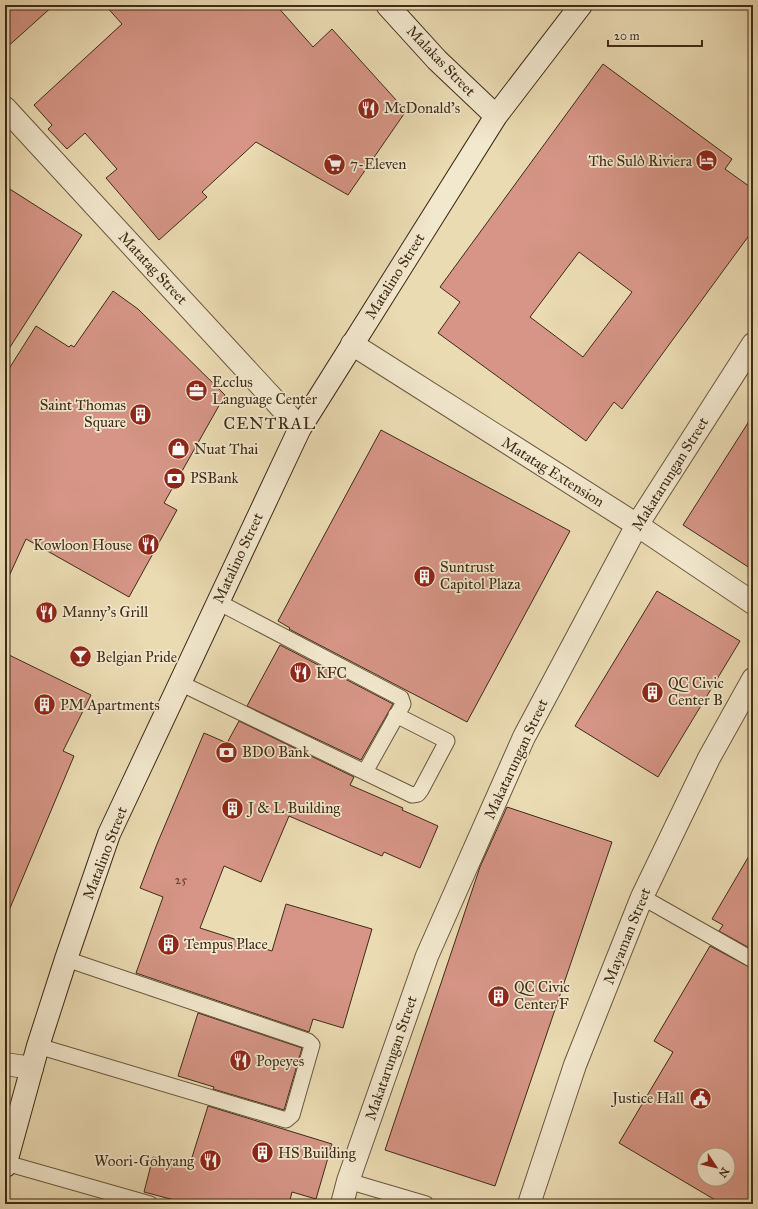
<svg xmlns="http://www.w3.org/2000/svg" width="758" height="1209" viewBox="0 0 758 1209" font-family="'IM FELL Great Primer',serif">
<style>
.building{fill:#d69586;stroke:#3e2b17;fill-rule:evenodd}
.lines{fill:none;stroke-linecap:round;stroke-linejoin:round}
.lane-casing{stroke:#69573e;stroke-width:17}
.street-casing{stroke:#69573e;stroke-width:24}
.secondary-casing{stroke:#3e2b17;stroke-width:24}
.lane{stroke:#f2e8ce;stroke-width:15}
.street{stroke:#f2e8ce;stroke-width:22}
.secondary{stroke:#f2e8ce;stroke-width:22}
.labels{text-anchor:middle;stroke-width:3.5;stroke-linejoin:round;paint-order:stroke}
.number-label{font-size:13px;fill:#644633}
.street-label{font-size:15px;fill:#3e2b17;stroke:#f2e8ce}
.poi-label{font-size:15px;fill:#3e2b17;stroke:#f2e8ce;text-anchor:start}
.quarter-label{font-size:17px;letter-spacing:1px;fill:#3e2b17;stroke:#f2e8ce}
</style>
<rect width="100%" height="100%" fill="#ebdbb3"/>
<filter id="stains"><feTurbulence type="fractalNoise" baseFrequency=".005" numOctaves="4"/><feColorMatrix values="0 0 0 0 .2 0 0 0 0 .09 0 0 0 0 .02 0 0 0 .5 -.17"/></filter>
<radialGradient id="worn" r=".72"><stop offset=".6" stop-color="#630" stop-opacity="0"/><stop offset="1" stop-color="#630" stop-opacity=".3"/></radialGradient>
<path class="building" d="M 5,5 L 54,5 L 5,49 Z
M 105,5 L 276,5 L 313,47 L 332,29 L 406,111 L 348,195 L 256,142 L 202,192 L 207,197 L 159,240 L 106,178 L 117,169 L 85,133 L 67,149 L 48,129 L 52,125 L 34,105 L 122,24 Z
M 603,64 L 732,159 L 725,169 L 753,189 L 753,230 L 622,409 L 614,402 L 586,441 L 438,333 L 460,302 L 440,287 ZM 579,252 L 632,292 L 583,357 L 530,317 Z
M 5,186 L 82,235 L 5,355 Z
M 113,291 L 138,309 L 225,395 L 164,503 L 177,510 L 129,597 L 26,539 L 5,585 L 5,375 L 36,326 L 69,347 L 71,345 L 74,347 Z
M 753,415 L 753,570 L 683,525 Z
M 381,430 L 570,531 L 467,722 L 289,629 L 290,628 L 278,621 Z
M 657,591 L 740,641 L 658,777 L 575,726 Z
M 280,645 L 393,704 L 361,760 L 247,706 Z
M 5,653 L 91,695 L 63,751 L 74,756 L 5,920 Z
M 239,721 L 354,777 L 350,785 L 403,808 L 402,810 L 438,826 L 420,868 L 384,852 L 382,856 L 289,816 L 261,882 L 224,866 L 200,928 L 272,951 L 286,904 L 372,929 L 343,1028 L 313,1019 L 309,1032 L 136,973 L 163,897 L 140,888 L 157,844 L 204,733 L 227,743 Z
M 507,807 L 612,842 L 495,1186 L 385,1150 L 480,867 Z
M 753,849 L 753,950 L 719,931 L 723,925 L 712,919 Z
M 710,946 L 753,969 L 753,1204 L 722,1204 L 619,1143 L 673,1052 L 654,1041 ZM 704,1155 L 728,1155 L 728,1179 L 704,1179 Z
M 198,1013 L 302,1048 L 284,1110 L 213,1089 L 214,1087 L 178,1076 Z
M 208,1106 L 332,1144 L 316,1199 L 292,1192 L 289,1204 L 180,1204 L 178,1201 L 144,1192 L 153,1157 L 189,1167 Z"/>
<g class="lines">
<defs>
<path id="lane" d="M 218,602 L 401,698 L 403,704 L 365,772
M 180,683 L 412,795 L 418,794 L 421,790 L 447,741 L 396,715
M 642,897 L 753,960
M 38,1046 L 286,1120 L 292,1115 L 312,1045 L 308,1041 L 66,959
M 6,1163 L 150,1204
M 348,1181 L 426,1204"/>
<path id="street" d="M 5,108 L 300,428
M 352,344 L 637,525 L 753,603
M 5,1064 L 32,1068
M 342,1204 L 348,1181 L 427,956 L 524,737 L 637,525 L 753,344
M 529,1204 L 575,1065 L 642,897 L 709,758 L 753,679"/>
<path id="secondary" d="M 387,5 L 437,60 L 496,116
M 5,1166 L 38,1046 L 66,959 L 109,834 L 300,428 L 496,116 L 581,5"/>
</defs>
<use href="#lane" class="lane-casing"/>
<use href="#street" class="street-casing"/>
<use href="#secondary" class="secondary-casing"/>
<use href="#lane" class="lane"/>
<use href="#street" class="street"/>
<use href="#secondary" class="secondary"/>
</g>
<defs>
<symbol id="restaurant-disc" viewBox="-11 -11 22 22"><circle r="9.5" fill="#8f2418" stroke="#f2e8ce"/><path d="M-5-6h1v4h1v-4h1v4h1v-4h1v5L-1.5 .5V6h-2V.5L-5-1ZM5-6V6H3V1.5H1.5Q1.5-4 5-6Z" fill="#fff"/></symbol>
<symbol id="hotel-disc" viewBox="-11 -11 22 22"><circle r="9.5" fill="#8f2418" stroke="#f2e8ce"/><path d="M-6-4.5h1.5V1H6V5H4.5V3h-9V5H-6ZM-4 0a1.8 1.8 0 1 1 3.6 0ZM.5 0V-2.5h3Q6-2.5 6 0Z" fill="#fff"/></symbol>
<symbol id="supermarket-disc" viewBox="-11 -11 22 22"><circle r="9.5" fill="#8f2418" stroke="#f2e8ce"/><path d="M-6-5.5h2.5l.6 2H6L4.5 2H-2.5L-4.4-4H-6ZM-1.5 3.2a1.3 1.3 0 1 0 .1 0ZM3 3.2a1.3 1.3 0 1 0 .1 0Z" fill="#fff"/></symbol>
<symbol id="office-disc" viewBox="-11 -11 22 22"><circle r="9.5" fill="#8f2418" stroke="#f2e8ce"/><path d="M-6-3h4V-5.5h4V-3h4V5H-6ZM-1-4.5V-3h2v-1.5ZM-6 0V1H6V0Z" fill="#fff"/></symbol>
<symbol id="building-disc" viewBox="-11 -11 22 22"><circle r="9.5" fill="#8f2418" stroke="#f2e8ce"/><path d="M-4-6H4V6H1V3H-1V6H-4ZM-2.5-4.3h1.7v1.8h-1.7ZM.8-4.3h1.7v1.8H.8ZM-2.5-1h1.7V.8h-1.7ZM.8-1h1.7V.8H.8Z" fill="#fff"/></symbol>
<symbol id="shop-disc" viewBox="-11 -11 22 22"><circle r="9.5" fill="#8f2418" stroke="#f2e8ce"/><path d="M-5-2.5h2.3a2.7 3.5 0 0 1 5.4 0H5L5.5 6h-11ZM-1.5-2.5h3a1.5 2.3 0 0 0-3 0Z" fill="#fff"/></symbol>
<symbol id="bank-disc" viewBox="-11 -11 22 22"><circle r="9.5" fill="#8f2418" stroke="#f2e8ce"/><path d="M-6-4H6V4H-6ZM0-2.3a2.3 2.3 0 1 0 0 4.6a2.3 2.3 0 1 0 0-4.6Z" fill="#fff"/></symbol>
<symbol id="bar-disc" viewBox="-11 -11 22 22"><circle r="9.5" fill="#8f2418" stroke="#f2e8ce"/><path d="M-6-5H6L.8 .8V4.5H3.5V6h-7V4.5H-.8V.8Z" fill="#fff"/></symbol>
<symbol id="civic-disc" viewBox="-11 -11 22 22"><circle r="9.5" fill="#8f2418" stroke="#f2e8ce"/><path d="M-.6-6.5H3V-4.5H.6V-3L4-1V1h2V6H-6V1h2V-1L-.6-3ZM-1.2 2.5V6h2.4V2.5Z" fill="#fff"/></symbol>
</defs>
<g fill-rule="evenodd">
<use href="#restaurant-disc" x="356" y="96" width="25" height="25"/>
<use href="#hotel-disc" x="694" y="148" width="25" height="25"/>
<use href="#supermarket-disc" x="322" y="152" width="25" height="25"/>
<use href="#office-disc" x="184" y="378" width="25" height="25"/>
<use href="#building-disc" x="128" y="402" width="25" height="25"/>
<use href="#shop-disc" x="166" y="436" width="25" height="25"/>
<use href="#bank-disc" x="162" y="466" width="25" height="25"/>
<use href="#restaurant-disc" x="136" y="532" width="25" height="25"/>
<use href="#building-disc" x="412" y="564" width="25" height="25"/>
<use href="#restaurant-disc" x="34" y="600" width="25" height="25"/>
<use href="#bar-disc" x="68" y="644" width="25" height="25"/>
<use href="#restaurant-disc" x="288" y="660" width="25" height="25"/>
<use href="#building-disc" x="640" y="680" width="25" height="25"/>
<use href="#building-disc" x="32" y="692" width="25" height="25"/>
<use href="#bank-disc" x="214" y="740" width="25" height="25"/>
<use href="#building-disc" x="220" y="796" width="25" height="25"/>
<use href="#building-disc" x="156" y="932" width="25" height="25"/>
<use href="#building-disc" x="486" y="984" width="25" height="25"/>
<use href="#restaurant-disc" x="228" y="1048" width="25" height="25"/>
<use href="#civic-disc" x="688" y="1086" width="25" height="25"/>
<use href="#building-disc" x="250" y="1140" width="25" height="25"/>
<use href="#restaurant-disc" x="198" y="1148" width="25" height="25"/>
</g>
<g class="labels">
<g class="number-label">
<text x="181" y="884">25</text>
</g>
<g class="street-label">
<text transform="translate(441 61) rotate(46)" y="5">Malakas Street</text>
<text transform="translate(153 268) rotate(47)" y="5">Matatag Street</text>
<text transform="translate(395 276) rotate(-58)" y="5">Matalino Street</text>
<text transform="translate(553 472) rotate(32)" y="5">Matatag Extension</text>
<text transform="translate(670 474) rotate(-58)" y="5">Makatarungan Street</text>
<text transform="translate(238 558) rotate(-65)" y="5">Matalino Street</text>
<text transform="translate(516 759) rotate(-65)" y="5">Makatarungan Street</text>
<text transform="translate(105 853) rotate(-69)" y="5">Matalino Street</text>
<text transform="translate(627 936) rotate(-68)" y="5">Mayaman Street</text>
<text transform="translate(391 1058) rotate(-71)" y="5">Makatarungan Street</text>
</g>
<g class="poi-label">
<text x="384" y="113">McDonald's</text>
<text x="692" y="166" text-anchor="end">The Sulô Riviera</text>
<text x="350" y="169">7-Eleven</text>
<text x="212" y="387">Ecclus<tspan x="212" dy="17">Language Center</tspan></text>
<text x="126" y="410" text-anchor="end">Saint Thomas<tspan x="126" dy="17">Square</tspan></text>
<text x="194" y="454">Nuat Thai</text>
<text x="190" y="483">PSBank</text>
<text x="132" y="550" text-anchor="end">Kowloon House</text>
<text x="440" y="572">Suntrust<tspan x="440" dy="17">Capitol Plaza</tspan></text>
<text x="62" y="617">Manny's Grill</text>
<text x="96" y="662">Belgian Pride</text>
<text x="316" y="678">KFC</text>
<text x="668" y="688">QC Civic<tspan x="668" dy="17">Center B</tspan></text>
<text x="60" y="710">PM Apartments</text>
<text x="242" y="757">BDO Bank</text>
<text x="248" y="813">J &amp; L Building</text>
<text x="184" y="949">Tempus Place</text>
<text x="514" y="992">QC Civic<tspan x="514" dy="17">Center F</tspan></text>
<text x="256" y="1066">Popeyes</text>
<text x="684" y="1103" text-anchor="end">Justice Hall</text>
<text x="278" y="1158">HS Building</text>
<text x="194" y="1166" text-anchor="end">Woori-Gohyang</text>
</g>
<g class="quarter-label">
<text x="270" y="429">CENTRAL</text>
</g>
</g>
<rect width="758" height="1209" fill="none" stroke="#ebdbb3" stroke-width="20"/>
<rect x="6" y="6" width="746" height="1197" fill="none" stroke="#3e2b17" stroke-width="2"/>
<rect x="10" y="10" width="738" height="1189" fill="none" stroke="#3e2b17"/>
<g transform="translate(716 1167) rotate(125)"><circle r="19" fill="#f2e8ce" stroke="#aa9c85"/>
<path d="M0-3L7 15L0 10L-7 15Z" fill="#8f2418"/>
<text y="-6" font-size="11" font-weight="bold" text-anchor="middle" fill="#3e2b17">N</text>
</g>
<path d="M608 40v6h94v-6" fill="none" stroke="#3e2b17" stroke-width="2"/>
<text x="614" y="40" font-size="12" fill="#3e2b17" stroke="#f2e8ce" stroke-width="3" paint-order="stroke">20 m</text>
<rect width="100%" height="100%" filter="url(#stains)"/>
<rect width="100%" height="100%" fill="url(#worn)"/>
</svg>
